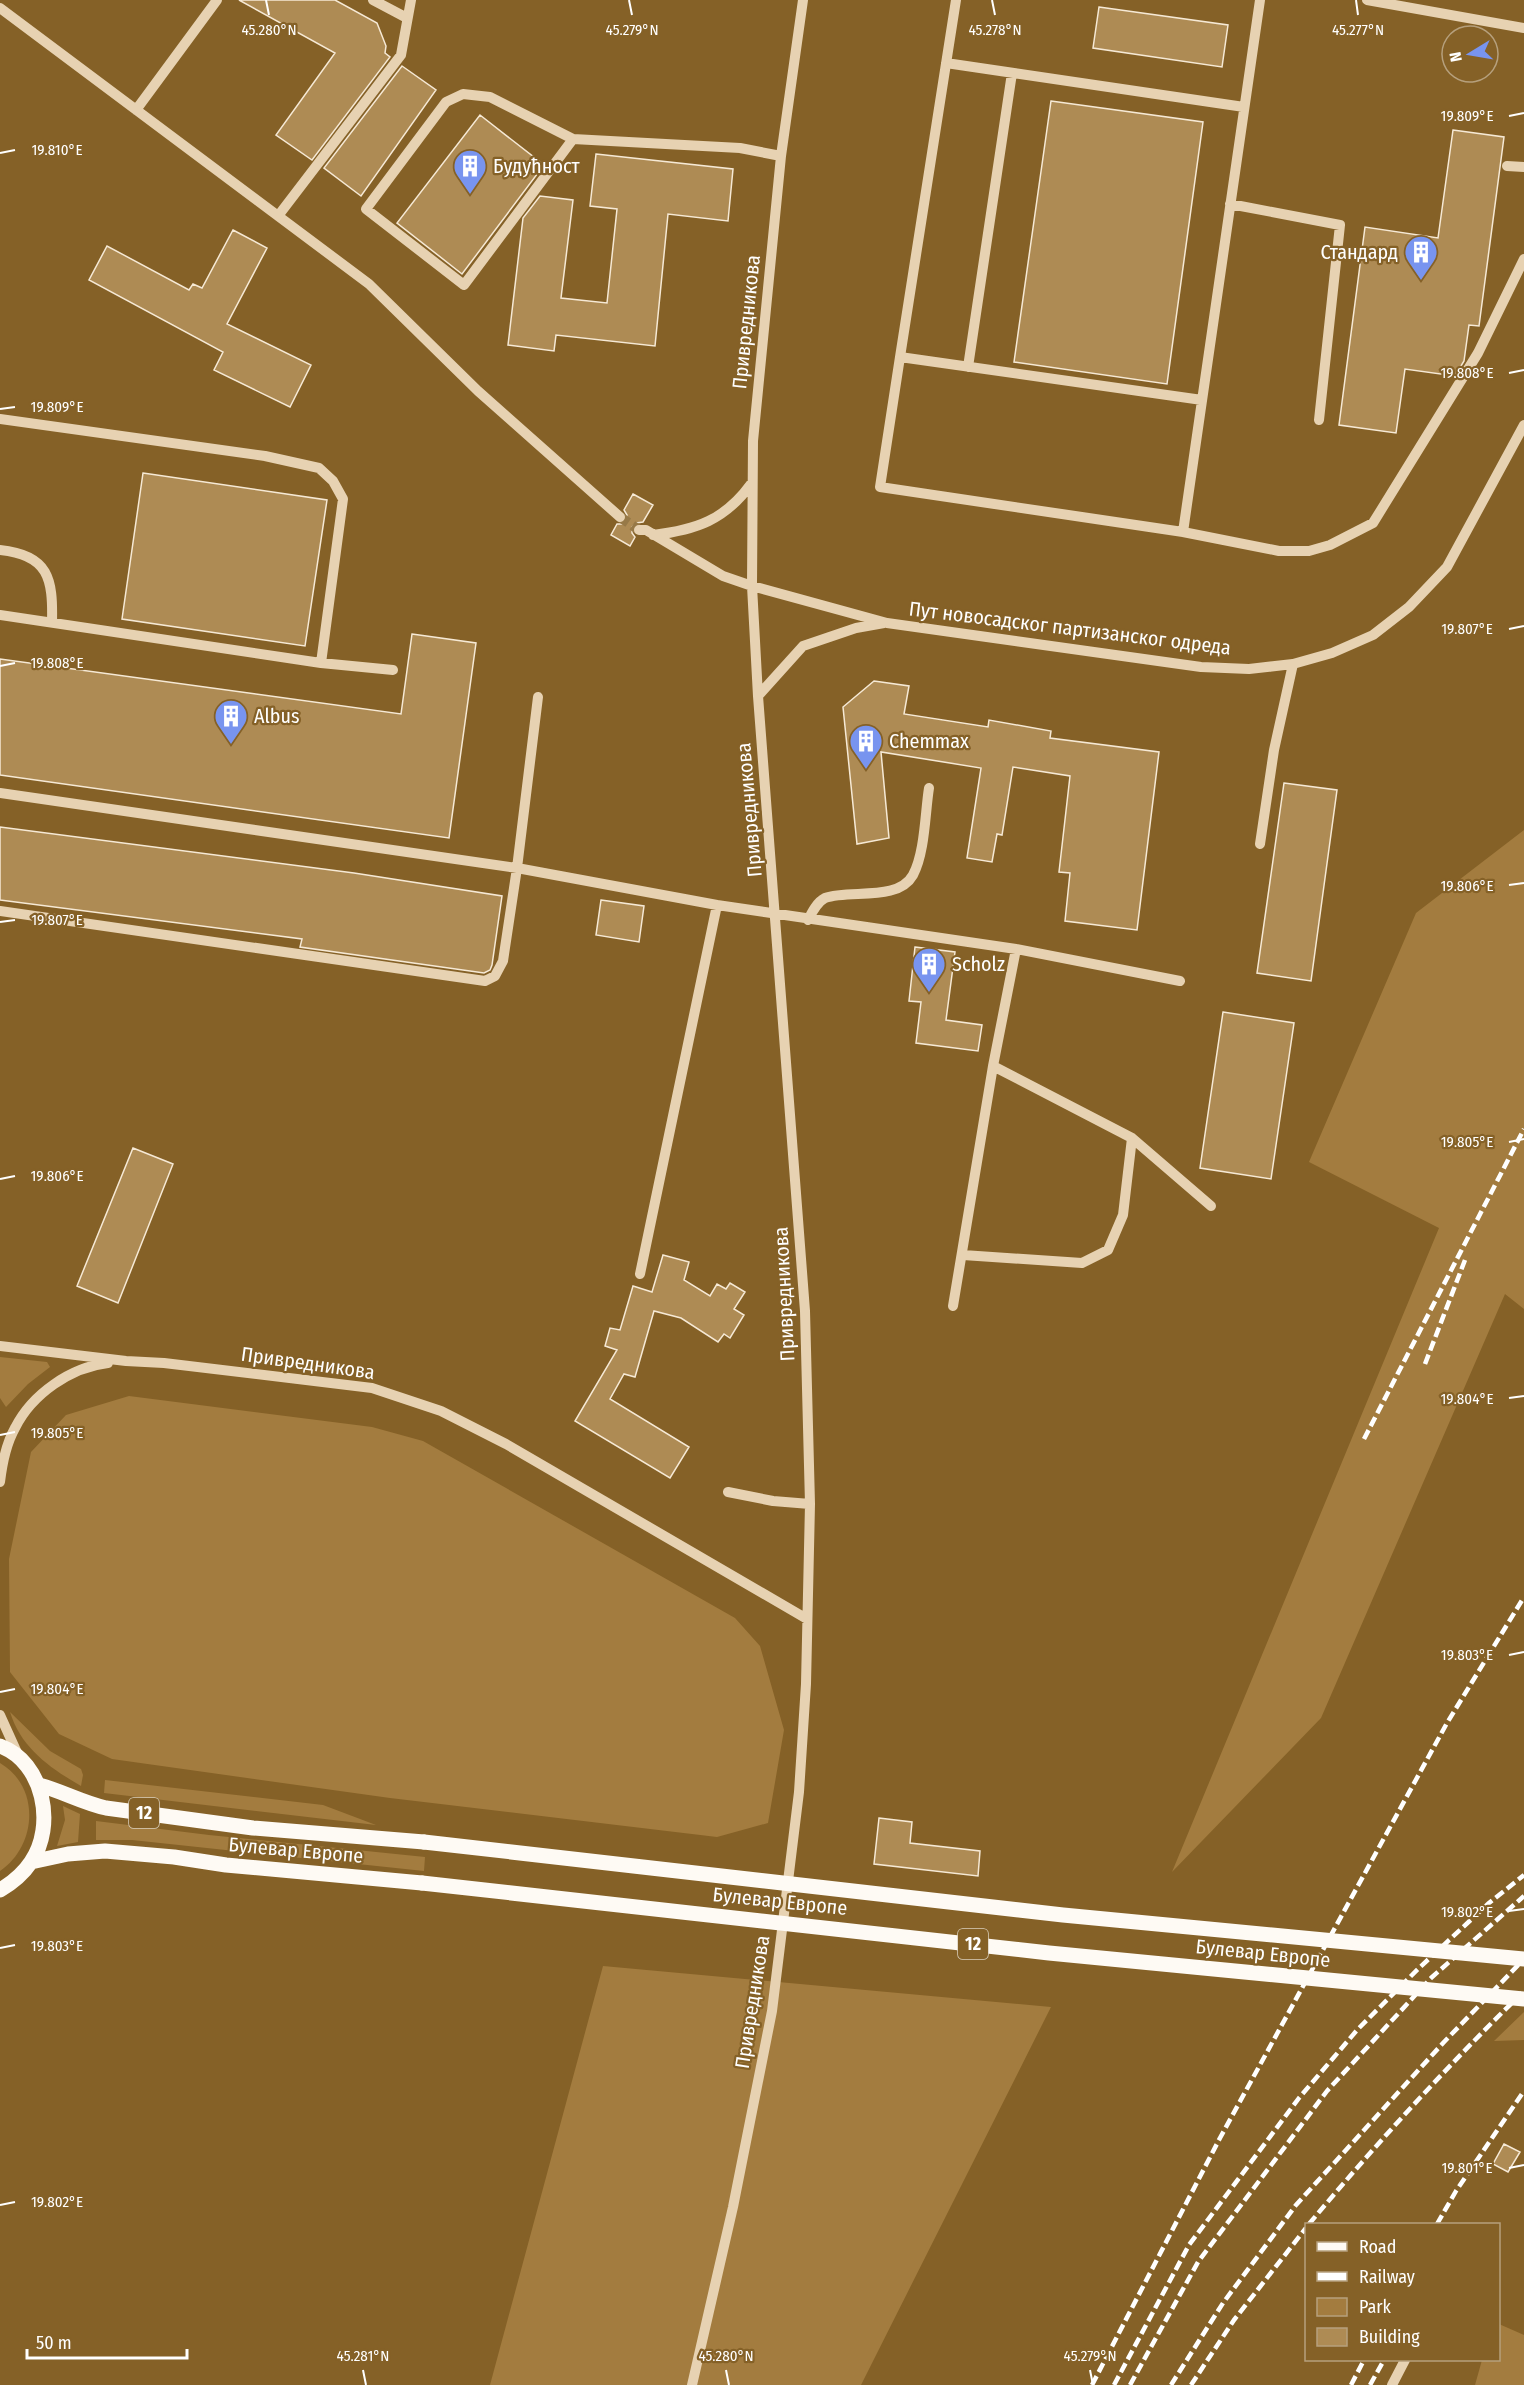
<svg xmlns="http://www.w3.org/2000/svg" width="1524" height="2385" viewBox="0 0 1524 2385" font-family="'Fira Sans Condensed',sans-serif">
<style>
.green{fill:#a37c3f}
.building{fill:#ae8b54;stroke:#f6e9d5;stroke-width:1.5}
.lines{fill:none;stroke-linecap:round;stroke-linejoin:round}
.minor-tunnel{stroke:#977947;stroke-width:10;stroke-dasharray:10 5;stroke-linecap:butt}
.minor{stroke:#e7d2b2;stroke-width:10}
.major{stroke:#fefaf4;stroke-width:15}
.rail{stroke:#fff;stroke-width:4.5;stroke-dasharray:10 4.5;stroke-linecap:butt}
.major-bridge{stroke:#fefaf4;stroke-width:15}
.ticks{fill:none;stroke:#fff;stroke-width:2}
.labels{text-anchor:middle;stroke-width:4.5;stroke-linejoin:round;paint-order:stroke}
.shield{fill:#856127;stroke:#dad0be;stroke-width:1.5}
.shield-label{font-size:18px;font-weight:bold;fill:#fff}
.poi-label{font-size:20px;fill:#fff;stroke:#856127;text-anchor:start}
.street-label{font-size:20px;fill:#fff;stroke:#856127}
.ticks-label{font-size:15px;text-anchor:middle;fill:#fff;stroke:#856127;stroke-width:4.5;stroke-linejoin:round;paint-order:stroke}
</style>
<rect width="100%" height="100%" fill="#856127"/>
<path class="green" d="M 1524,830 L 1524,1309 L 1505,1294 L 1321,1718 L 1172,1872 L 1439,1228 L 1309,1162 L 1416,913 Z
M 0,1357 L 47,1362 L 50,1367 L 28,1384 L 6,1407 L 0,1398 Z
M 129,1396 L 372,1427 L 423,1441 L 735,1618 L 760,1646 L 784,1730 L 768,1823 L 717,1837 L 390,1798 L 112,1759 L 59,1734 L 10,1672 L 9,1559 L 31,1452 L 66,1415 Z
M 10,1712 L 50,1751 L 81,1769 L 83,1775 L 81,1786 C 50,1768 21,1748 10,1712 Z
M 0,1763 C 41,1787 37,1846 0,1871 Z
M 105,1780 L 323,1805 L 376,1825 L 104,1793 Z
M 63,1806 L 80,1814 L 78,1842 L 57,1846 L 65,1820 Z
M 96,1821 L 209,1835 L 425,1857 L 424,1871 L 132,1840 L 96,1840 Z
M 603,1966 L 1051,2007 L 861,2385 L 490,2385 Z
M 1524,2012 L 1524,2040 L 1494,2041 Z
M 1499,2324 L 1524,2335 L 1524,2385 L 1475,2385 L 1482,2360 L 1498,2360 Z"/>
<path class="building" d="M 239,0 L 335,0 L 377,23 L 386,46 L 385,53 L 390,57 L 312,160 L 276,135 L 335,53 Z
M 1099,7 L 1228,25 L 1222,67 L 1093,48 Z
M 402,66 L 436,90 L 361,196 L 324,168 Z
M 1051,101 L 1203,122 L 1167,384 L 1014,362 Z
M 480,115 L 544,165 L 462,274 L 397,223 Z
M 1453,130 L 1504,137 L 1479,326 L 1469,325 L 1464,361 L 1455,376 L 1405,369 L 1396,433 L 1339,425 L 1365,227 L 1438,238 Z
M 596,154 L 733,169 L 728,221 L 668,214 L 655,346 L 556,335 L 554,351 L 508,345 L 523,218 L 540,196 L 573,200 L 561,298 L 607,303 L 617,209 L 590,206 Z
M 233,230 L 267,248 L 227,324 L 311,365 L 290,407 L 214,370 L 223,352 L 89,280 L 107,246 L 189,290 L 193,284 L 202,288 Z
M 143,473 L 327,500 L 305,646 L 122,619 Z
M 633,494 L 653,505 L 643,522 L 636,523 L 632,527 L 632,533 L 635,537 L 630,546 L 611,535 L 617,524 L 622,524 L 626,521 L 627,515 L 624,510 Z
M 412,634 L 476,643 L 449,838 L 0,775 L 0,659 L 401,714 Z
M 874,681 L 909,686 L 904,714 L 988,727 L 989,720 L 1051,731 L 1050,738 L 1159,752 L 1137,930 L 1065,921 L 1070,873 L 1059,872 L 1070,776 L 1013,767 L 1002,835 L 997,834 L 992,862 L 967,858 L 981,768 L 881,752 L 889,838 L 857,844 L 843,707 Z
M 1284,783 L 1337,790 L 1311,981 L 1257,973 Z
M 0,827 L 354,873 L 502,896 L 492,965 L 490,970 L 484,973 L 300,947 L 302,939 L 0,900 Z
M 601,900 L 644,906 L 639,942 L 596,935 Z
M 915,947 L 955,952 L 946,1020 L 982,1025 L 978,1051 L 916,1043 L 921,1002 L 909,1001 Z
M 1223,1012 L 1294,1023 L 1271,1179 L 1200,1168 Z
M 133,1148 L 173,1164 L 118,1303 L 77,1286 Z
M 663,1255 L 689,1262 L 684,1280 L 710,1296 L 717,1284 L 726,1289 L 730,1283 L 745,1292 L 734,1309 L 744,1315 L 730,1338 L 724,1334 L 718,1342 L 681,1318 L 654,1311 L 635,1377 L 624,1374 L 610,1399 L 689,1447 L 670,1478 L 575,1421 L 617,1350 L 605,1346 L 610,1328 L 620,1330 L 633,1286 L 652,1292 Z
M 879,1818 L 912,1822 L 910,1843 L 980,1851 L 978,1876 L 874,1864 Z
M 1504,2144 L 1520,2152 L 1508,2172 L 1493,2164 Z"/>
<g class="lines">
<path class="minor-tunnel" d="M 620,517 L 639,530"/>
<path class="minor" d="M 373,0 L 407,18
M 956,0 L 900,357 L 1202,400
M 1367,0 L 1524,28
M 0,8 L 369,284 L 478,391 L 620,517
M 946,63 L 1244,107
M 136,110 L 217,0
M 573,139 L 464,285 L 366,209 L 446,102 L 463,94 L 490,97 L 573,139 L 740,148 L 781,156
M 1507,166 L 1524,167
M 1230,204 L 1340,225 L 1319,420
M 278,216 L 401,55 L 411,0
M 900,357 L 880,487 L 1183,532 L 1279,551 L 1309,551 L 1330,545 L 1373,523 L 1478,353 L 1524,259
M 968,367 L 1012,73
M 0,419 L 265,456 L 319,468 L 333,481 L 343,499 L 321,663
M 639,530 L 646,530 L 723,576 L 752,586 L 887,623 L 1201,667 L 1249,669 L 1293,664 L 1332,653 L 1373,635 L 1409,607 L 1447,567 L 1524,425
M 1183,532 L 1260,0
M 653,535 C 696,530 725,520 751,484
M 0,550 C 49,555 53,579 52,622
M 0,615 L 321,663 L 393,670
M 758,696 L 803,646 L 856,628 L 884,623
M 0,793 L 517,868 L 717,905 L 1016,949 L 1180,981
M 1260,844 L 1274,750 L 1293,664
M 0,911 L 485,981 L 495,976 L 503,961 L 517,868 L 538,697
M 808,920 C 812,912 817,902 825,898 C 850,889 898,902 913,875 C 925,853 925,813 929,788
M 993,1066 L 1132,1138 L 1211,1206
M 963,1255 L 1082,1263 L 1108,1250 L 1123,1215 L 1132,1138
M 640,1274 L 717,905
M 953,1306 L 993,1066 L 1016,949
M 0,1346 L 126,1361 L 164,1363 L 372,1388 L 441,1411 L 506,1444 L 807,1619
M 0,1482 C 2,1465 6,1444 15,1428 C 32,1394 71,1367 108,1363
M 728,1492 L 773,1501 L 810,1504
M 0,1715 L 19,1757
M 692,2385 L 733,2207 L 772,2011 L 799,1792 L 806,1684 L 810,1504 L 805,1311 L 758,696 L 752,586 L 753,441 L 781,156 L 803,0
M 1392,2385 L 1405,2360"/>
<path class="major" d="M 0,1746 C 44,1762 56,1826 31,1862 C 23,1874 12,1883 0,1890
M 39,1785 C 62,1791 83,1803 106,1808 L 253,1828 L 424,1842
M 31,1862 L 68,1854 L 105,1851 L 174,1857 L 226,1865 L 422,1883"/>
<path class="rail" d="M 1425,1364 L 1465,1260
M 1364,1439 L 1524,1129
M 1309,2224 C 1377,2143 1448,2065 1524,1991
M 1437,2224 L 1456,2191 L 1524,2091
M 1092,2385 L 1220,2138 L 1447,1723 L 1524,1597
M 1114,2385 L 1189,2245 L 1299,2098 L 1358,2029 L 1418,1969 L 1489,1903 L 1524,1875
M 1130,2385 L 1198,2262 L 1327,2091 L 1431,1978 L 1524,1896
M 1171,2385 L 1223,2303 L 1296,2205 L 1444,2042 L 1524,1959
M 1191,2385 L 1234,2320 L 1306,2228
M 1351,2385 L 1364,2360
M 1370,2385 L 1384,2360"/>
<path class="major-bridge" d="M 424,1842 L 1063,1915 L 1524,1959
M 422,1883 L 1049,1953 L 1524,1999"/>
</g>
<path class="ticks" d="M 266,0 L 269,15M 629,0 L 632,15M 992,0 L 995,15M 1356,0 L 1358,15M 1509,116 L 1524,113M 0,153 L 15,150M 1509,373 L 1524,370M 0,409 L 15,407M 1509,629 L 1524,626M 0,666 L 15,663M 1509,885 L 1524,883M 0,922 L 15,920M 1509,1142 L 1524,1139M 0,1179 L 15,1176M 1509,1398 L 1524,1396M 0,1435 L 15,1432M 1509,1655 L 1524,1652M 0,1692 L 15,1689M 1509,1911 L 1524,1909M 0,1948 L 15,1945M 1509,2168 L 1524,2165M 0,2205 L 15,2202M 363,2370 L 366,2385M 726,2370 L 729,2385M 1090,2370 L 1093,2385"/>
<defs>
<symbol id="building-pin" viewBox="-11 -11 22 30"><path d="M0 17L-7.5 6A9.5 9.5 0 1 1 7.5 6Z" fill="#7894ef" stroke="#856127"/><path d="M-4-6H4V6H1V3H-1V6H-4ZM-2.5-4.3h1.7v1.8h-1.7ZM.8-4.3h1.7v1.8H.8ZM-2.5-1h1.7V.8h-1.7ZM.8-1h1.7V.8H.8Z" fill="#fff"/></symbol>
</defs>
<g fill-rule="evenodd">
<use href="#building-pin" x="451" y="147" width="38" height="52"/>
<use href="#building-pin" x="1402" y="233" width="38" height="52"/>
<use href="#building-pin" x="212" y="697" width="38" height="52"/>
<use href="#building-pin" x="847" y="722" width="38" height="52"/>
<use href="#building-pin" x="910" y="945" width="38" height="52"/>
</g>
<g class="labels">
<g class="shield">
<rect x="129" y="1798" width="30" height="30" rx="4.5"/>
<rect x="958" y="1929" width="30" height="30" rx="4.5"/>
</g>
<g class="shield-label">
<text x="144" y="1819">12</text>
<text x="973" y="1950">12</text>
</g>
<g class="poi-label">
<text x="493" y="173">Будућност</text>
<text x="1398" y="259" text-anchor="end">Стандард</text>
<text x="254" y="723">Albus</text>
<text x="889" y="748">Chemmax</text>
<text x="952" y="971">Scholz</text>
</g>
<g class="street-label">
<text transform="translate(746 322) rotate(-84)" y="7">Привредникова</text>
<text transform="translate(1070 628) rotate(7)" y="7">Пут новосадског партизанског одреда</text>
<text transform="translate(749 810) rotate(-95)" y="7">Привредникова</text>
<text transform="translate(784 1294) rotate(-93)" y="7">Привредникова</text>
<text transform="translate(308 1363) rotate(8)" y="7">Привредникова</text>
<text transform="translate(296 1850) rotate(5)" y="7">Булевар Европе</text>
<text transform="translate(780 1901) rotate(6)" y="7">Булевар Европе</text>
<text transform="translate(1263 1953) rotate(6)" y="7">Булевар Европе</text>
<text transform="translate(752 2002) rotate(-81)" y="7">Привредникова</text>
</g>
</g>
<g class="ticks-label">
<text x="1358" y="35">45.277°N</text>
<text x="269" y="35">45.280°N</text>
<text x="632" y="35">45.279°N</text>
<text x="995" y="35">45.278°N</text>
<text x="1467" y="121">19.809°E</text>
<text x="57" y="155">19.810°E</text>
<text x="1467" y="378">19.808°E</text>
<text x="57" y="412">19.809°E</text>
<text x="1467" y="634">19.807°E</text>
<text x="57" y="668">19.808°E</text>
<text x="1467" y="891">19.806°E</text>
<text x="57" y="925">19.807°E</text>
<text x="1467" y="1147">19.805°E</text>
<text x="57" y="1181">19.806°E</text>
<text x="1467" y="1404">19.804°E</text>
<text x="57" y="1438">19.805°E</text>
<text x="1467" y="1660">19.803°E</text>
<text x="57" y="1694">19.804°E</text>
<text x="1467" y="1917">19.802°E</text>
<text x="57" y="1951">19.803°E</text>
<text x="1467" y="2173">19.801°E</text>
<text x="57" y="2207">19.802°E</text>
<text x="363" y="2361">45.281°N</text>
<text x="726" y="2361">45.280°N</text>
<text x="1090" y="2361">45.279°N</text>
</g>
<rect x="1305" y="2223" width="195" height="138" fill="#856127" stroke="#b6a07d" stroke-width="1.5"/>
<rect x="1317" y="2242" width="30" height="9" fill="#fefaf4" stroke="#b6a07d" stroke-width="1.5"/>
<text x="1359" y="2253" font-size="18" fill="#ffffff">Road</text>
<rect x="1317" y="2272" width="30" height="9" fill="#ffffff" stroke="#b6a07d" stroke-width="1.5"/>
<text x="1359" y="2283" font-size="18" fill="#ffffff">Railway</text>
<rect x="1317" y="2298" width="30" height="18" fill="#a37c3f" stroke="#b6a07d" stroke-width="1.5"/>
<text x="1359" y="2313" font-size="18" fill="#ffffff">Park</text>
<rect x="1317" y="2328" width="30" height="18" fill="#ae8b54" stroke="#b6a07d" stroke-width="1.5"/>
<text x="1359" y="2343" font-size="18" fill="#ffffff">Building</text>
<g transform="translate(1470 54) rotate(259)"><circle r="28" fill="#856127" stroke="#b6a07d" stroke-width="1.5"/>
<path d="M0-4.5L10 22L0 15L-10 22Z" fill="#7894ef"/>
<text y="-9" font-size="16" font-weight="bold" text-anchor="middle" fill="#ffffff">N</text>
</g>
<path d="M27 2349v9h160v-9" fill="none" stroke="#ffffff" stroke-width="3"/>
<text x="36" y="2349" font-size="18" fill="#ffffff" stroke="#856127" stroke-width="4.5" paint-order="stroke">50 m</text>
</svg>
